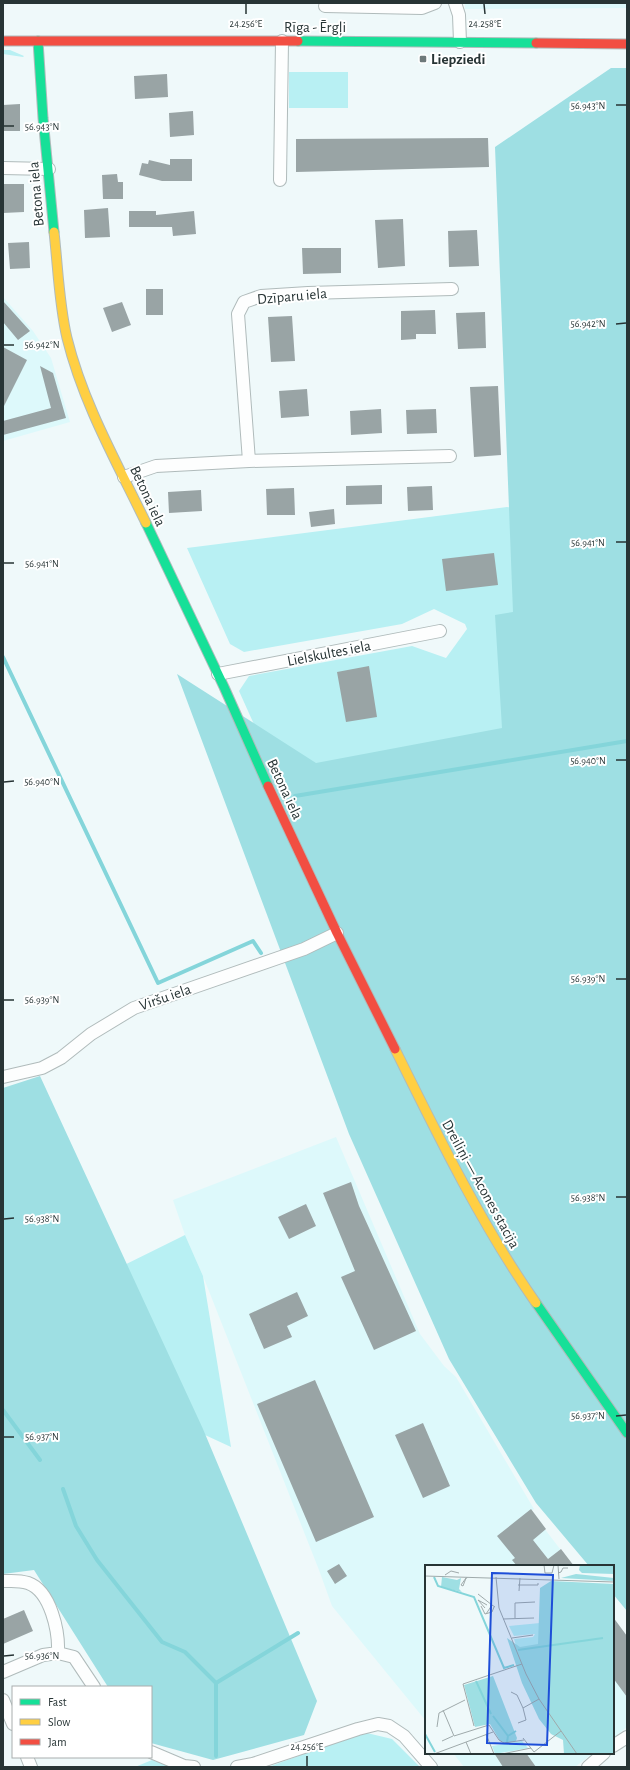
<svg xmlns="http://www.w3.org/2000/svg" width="630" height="1770" viewBox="0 0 630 1770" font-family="'Alegreya Sans',sans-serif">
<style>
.built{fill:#ddf9fb}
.green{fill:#b8f0f3}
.forest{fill:#9edfe3}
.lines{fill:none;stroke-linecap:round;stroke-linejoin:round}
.stream{stroke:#84d5da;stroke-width:4}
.building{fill:#99a4a5}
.street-casing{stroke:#b0bbbb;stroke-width:14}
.fast-casing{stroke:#b0bbbb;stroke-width:11}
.slow-casing{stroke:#b0bbbb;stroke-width:11}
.jam-casing{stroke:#b0bbbb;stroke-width:11}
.street{stroke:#fdfefe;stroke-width:12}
.fast{stroke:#16e098;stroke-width:9}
.slow{stroke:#ffcf43;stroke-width:9}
.jam{stroke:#f24e42;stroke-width:9}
.ticks{fill:none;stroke:#273435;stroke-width:1.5}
.poi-dot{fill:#6d797a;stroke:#fff;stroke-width:1.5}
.labels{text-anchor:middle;stroke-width:4;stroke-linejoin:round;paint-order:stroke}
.street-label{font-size:15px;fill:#273435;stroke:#fff}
.poi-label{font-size:15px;font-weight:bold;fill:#273435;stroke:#fff;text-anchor:start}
.inset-river{fill:none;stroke:#84d5da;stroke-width:2}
.inset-road{fill:none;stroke:#9faaab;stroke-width:1}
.view{fill:#1d4ed8;fill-opacity:0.15;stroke:#1d4ed8;stroke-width:2}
.inset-edge{fill:none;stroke:#273435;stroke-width:2}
.ticks-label{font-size:10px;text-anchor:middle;fill:#273435;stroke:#fff;stroke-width:4;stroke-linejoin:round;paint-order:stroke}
</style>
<rect width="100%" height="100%" fill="#eff9fa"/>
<path class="built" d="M 465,3 L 627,3 L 627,8 L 465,9 Z
M 3,297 L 33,331 L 51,358 L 70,422 L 3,441 Z
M 336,1137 L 420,1334 L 444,1366 L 456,1377 L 534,1509 L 531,1511 L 573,1566 L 426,1566 L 426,1721 L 332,1606 L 319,1570 L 203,1276 L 185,1235 L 173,1200 Z
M 613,1619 L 627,1638 L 627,1727 L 613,1738 Z
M 453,1753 L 593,1753 L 575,1767 L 464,1767 Z"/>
<path class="green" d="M 3,50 L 10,50 L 24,56 L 23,57 L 3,54 Z
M 289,72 L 348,72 L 348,108 L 289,108 Z
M 507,507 L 514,508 L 527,725 L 280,782 L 239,691 L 249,676 L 412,646 L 446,658 L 467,629 L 465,624 L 434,609 L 402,624 L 244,652 L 230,644 L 187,548 Z
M 185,1235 L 203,1276 L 231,1447 L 166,1417 L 3,1325 Z
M 367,1733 L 392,1739 L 420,1767 L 268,1767 L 340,1741 Z
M 152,1760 L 170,1767 L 135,1767 Z"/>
<path class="forest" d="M 611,68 L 627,68 L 627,1611 L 613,1594 L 613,1566 L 589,1566 L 536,1503 L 449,1359 L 349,1134 L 177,674 L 316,763 L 502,728 L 495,615 L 513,612 L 495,147 Z
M 40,1076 L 203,1429 L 317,1701 L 304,1735 L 213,1760 L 151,1743 L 151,1687 L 108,1687 L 34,1570 L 3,1574 L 3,1088 Z"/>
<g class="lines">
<path class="stream" d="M 3,657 L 158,983 L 253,941 L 261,953
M 295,796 L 627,741
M 3,1410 L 40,1460
M 63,1489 L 76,1526 L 97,1560 L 162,1642 L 185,1652 L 216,1683
M 216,1756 L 216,1683 L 298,1633"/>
</g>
<path class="building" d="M 167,74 L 168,97 L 135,99 L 134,76 Z
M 20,104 L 20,131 L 3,131 L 3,105 Z
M 193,111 L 194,135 L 170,137 L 169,113 Z
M 488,138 L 489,167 L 296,172 L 296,139 Z
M 170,159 L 192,159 L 192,181 L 162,181 L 139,175 L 142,163 L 148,164 L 149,160 L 170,165 Z
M 117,174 L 118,182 L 123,182 L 123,199 L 103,199 L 102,175 Z
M 3,184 L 24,184 L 24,212 L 3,213 Z
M 108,208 L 110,237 L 85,238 L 84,210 Z
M 129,211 L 156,211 L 156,215 L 194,211 L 196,234 L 173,236 L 172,227 L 129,227 Z
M 403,219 L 405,266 L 378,268 L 375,220 Z
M 477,230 L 479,266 L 449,267 L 448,231 Z
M 29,242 L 30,268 L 10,269 L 8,243 Z
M 302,248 L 341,248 L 341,273 L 303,274 Z
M 146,289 L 163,289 L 163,315 L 146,315 Z
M 3,301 L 30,331 L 18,340 L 3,322 Z
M 122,302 L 131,325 L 112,332 L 103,308 Z
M 435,310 L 436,334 L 416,334 L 416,339 L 401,340 L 401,311 Z
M 485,312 L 486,348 L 458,349 L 456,313 Z
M 292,316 L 295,361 L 271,362 L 268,317 Z
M 3,347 L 27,360 L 3,408 Z
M 40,366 L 53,373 L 66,418 L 3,435 L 3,421 L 51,408 Z
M 498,386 L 501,455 L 474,457 L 470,387 Z
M 307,389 L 309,416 L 281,418 L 279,391 Z
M 381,409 L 382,433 L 351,435 L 350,411 Z
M 436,409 L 437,433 L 407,434 L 406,410 Z
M 382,485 L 382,504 L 346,505 L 346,486 Z
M 432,486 L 433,510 L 408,511 L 407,487 Z
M 294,488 L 295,515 L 267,515 L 266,489 Z
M 201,490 L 202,511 L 169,513 L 168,492 Z
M 334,509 L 335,524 L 311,527 L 309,512 Z
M 494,553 L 498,585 L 446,591 L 442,559 Z
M 369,666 L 377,717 L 346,722 L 337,672 Z
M 351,1182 L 359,1206 L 416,1331 L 374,1350 L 341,1277 L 355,1271 L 323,1193 Z
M 306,1204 L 316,1226 L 289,1239 L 278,1217 Z
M 297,1292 L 308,1316 L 287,1326 L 292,1337 L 264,1349 L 249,1314 Z
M 315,1380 L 374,1517 L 316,1542 L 257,1404 Z
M 423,1423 L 450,1486 L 423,1498 L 395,1435 Z
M 531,1509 L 546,1529 L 533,1540 L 548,1559 L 561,1549 L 574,1566 L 517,1566 L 512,1560 L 515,1558 L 497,1536 Z
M 339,1564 L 347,1576 L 335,1584 L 327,1571 Z
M 24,1610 L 33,1631 L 3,1644 L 3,1619 Z
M 613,1617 L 627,1636 L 627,1697 L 613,1678 Z
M 494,1753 L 526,1753 L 536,1767 L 503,1767 Z"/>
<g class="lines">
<defs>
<path id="street" d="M 455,3 L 459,15 L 460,42
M 325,6 L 422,8 L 435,3
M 3,168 L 49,169
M 280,180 L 282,41
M 249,461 L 238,314 L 244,302 L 261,296 L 308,293 L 452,289
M 124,477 L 156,466 L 249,461 L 450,456
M 218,674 L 440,631
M 3,1077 L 42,1068 L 61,1058 L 91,1034 L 134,1008 L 304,949 L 337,933
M 3,1581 C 12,1581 19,1580 28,1583 C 51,1591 59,1632 58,1653
M 3,1672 L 43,1655 L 58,1653 L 74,1657 L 94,1687
M 3,1700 L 13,1724
M 613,1746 L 627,1737
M 151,1752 L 184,1766 L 194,1767
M 27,1757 L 31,1767
M 237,1767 L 253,1764 L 358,1729 L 378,1724 L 389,1726 L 404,1736 L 431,1767
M 588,1767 L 604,1753"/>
<path id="fast" d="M 38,41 L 43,118 L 54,232
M 298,41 L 536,43
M 146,523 L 224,687 L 268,786
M 536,1303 L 627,1433"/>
<path id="slow" d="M 54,232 C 58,267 59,304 67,338 C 83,403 117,463 146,523
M 395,1049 C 438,1136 481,1224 536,1303"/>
<path id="jam" d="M 3,41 L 298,41
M 536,43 L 627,44
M 268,786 L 337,933 L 395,1049"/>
</defs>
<use href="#street" class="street-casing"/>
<use href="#fast" class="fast-casing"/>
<use href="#slow" class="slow-casing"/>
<use href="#jam" class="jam-casing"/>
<use href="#street" class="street"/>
<use href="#fast" class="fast"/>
<use href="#slow" class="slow"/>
<use href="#jam" class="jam"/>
</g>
<path class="ticks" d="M 246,4 L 246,14M 484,4 L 485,14M 616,105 L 626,105M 4,126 L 14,126M 616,324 L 626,323M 4,345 L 14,345M 616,542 L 626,542M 4,563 L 14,563M 616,760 L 626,760M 4,782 L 14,781M 616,979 L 626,979M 4,1000 L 14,1000M 616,1197 L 626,1197M 4,1219 L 14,1218M 616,1416 L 626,1415M 4,1437 L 14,1437M 4,1656 L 14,1655M 307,1756 L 307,1766"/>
<rect class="poi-dot" x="419" y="55" width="8" height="8" rx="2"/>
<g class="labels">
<g class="street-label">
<text x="315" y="32">Rīga - Ērgļi</text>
<text transform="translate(36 194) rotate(-95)" y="5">Betona iela</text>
<text transform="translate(292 296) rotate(-5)" y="5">Dzīparu iela</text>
<text transform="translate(148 496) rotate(65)" y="5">Betona iela</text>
<text transform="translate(329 653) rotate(-11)" y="5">Lielskultes iela</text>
<text transform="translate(285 789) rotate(65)" y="5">Betona iela</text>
<text transform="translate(165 997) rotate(-19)" y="5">Viršu iela</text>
<text transform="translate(481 1184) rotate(61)" y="5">Dreiliņi — Acones stacija</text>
</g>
<g class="poi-label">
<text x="431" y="64">Liepziedi</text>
</g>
</g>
<g transform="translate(425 1565)">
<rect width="189" height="189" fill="#eff9fa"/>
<path d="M 115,58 L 116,79 L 92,84 L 89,74 L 108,72 L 110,69 L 89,71 L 84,61 ZM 97,176 L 103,183 L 70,189 L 67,181 Z" fill="#b8f0f3"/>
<path d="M 155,0 L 189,0 L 189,9 L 157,8 L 154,5 ZM 151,9 L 189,13 L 189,16 L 136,13 ZM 17,12 L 32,15 L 36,13 L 34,24 L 37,27 L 16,22 ZM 126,16 L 189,19 L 189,189 L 139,189 L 138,175 L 126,169 L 114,154 L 97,118 L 82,73 L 95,82 L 113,79 L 115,23 ZM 68,111 L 92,173 L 91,176 L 82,178 L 75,176 L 65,159 L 50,162 L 39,120 Z" fill="#9edfe3"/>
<path class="inset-river" d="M 9,12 L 13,21 L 49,32 L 79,103 L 89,100M 93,85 L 178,73M 51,116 L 66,149M 68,151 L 83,171M 0,169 L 10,187M 82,177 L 83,171 L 91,166"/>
<path class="inset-road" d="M 119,0 L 129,0 L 127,8 L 120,8 L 119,0M 133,0 L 134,14M 133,8 L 136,7 L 138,3 L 143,3M 20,10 L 26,6 L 34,8M 0,11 L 189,17M 71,12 L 74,43 L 101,109 L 114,134 L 152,189M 41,13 L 36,20 L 38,21 L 41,13 L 42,13 L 42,12M 93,20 L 113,20 L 113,18M 94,26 L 95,13M 53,29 L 67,40M 56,41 L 60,49 L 67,47 L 69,42M 60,43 L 53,35 L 62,40M 61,49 L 67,40 L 70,42M 90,53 L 90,38 L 110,37M 78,54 L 109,53M 87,73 L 108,70M 86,127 L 92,130 L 98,143 L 114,134M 18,145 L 29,171 L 64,160 L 74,175 L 79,178 L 99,175M 93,158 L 101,155 L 98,143M 49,161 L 38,119 L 97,99M 12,162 L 14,148 L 40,135M 61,169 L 69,189M 98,173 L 109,187 L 136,166M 17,176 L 28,171M 41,177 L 46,189M 9,189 L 68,167M 77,189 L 106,183"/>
<path class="view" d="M 67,8 L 128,10 L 122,180 L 62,178 Z"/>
<rect width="189" height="189" class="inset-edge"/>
</g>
<g class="ticks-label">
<text x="246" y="27">24.256°E</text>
<text x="485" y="27">24.258°E</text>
<text x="588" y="109">56.943°N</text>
<text x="42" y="130">56.943°N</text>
<text x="588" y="327">56.942°N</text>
<text x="42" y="348">56.942°N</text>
<text x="588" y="546">56.941°N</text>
<text x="42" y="567">56.941°N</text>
<text x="588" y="764">56.940°N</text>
<text x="42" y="785">56.940°N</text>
<text x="588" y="982">56.939°N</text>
<text x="42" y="1003">56.939°N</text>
<text x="588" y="1201">56.938°N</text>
<text x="42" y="1222">56.938°N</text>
<text x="588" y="1419">56.937°N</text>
<text x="42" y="1440">56.937°N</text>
<text x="42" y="1659">56.936°N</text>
<text x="307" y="1750">24.256°E</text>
</g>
<rect width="630" height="1770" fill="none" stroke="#273435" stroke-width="8"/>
<rect x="12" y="1686" width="140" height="72" fill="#ffffff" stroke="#a9aeae"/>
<rect x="20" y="1699" width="20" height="6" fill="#16e098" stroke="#a9aeae"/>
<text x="48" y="1706" font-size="12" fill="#273435">Fast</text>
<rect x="20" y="1719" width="20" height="6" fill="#ffcf43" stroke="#a9aeae"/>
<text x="48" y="1726" font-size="12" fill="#273435">Slow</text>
<rect x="20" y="1739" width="20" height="6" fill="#f24e42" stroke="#a9aeae"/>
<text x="48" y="1746" font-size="12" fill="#273435">Jam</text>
</svg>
